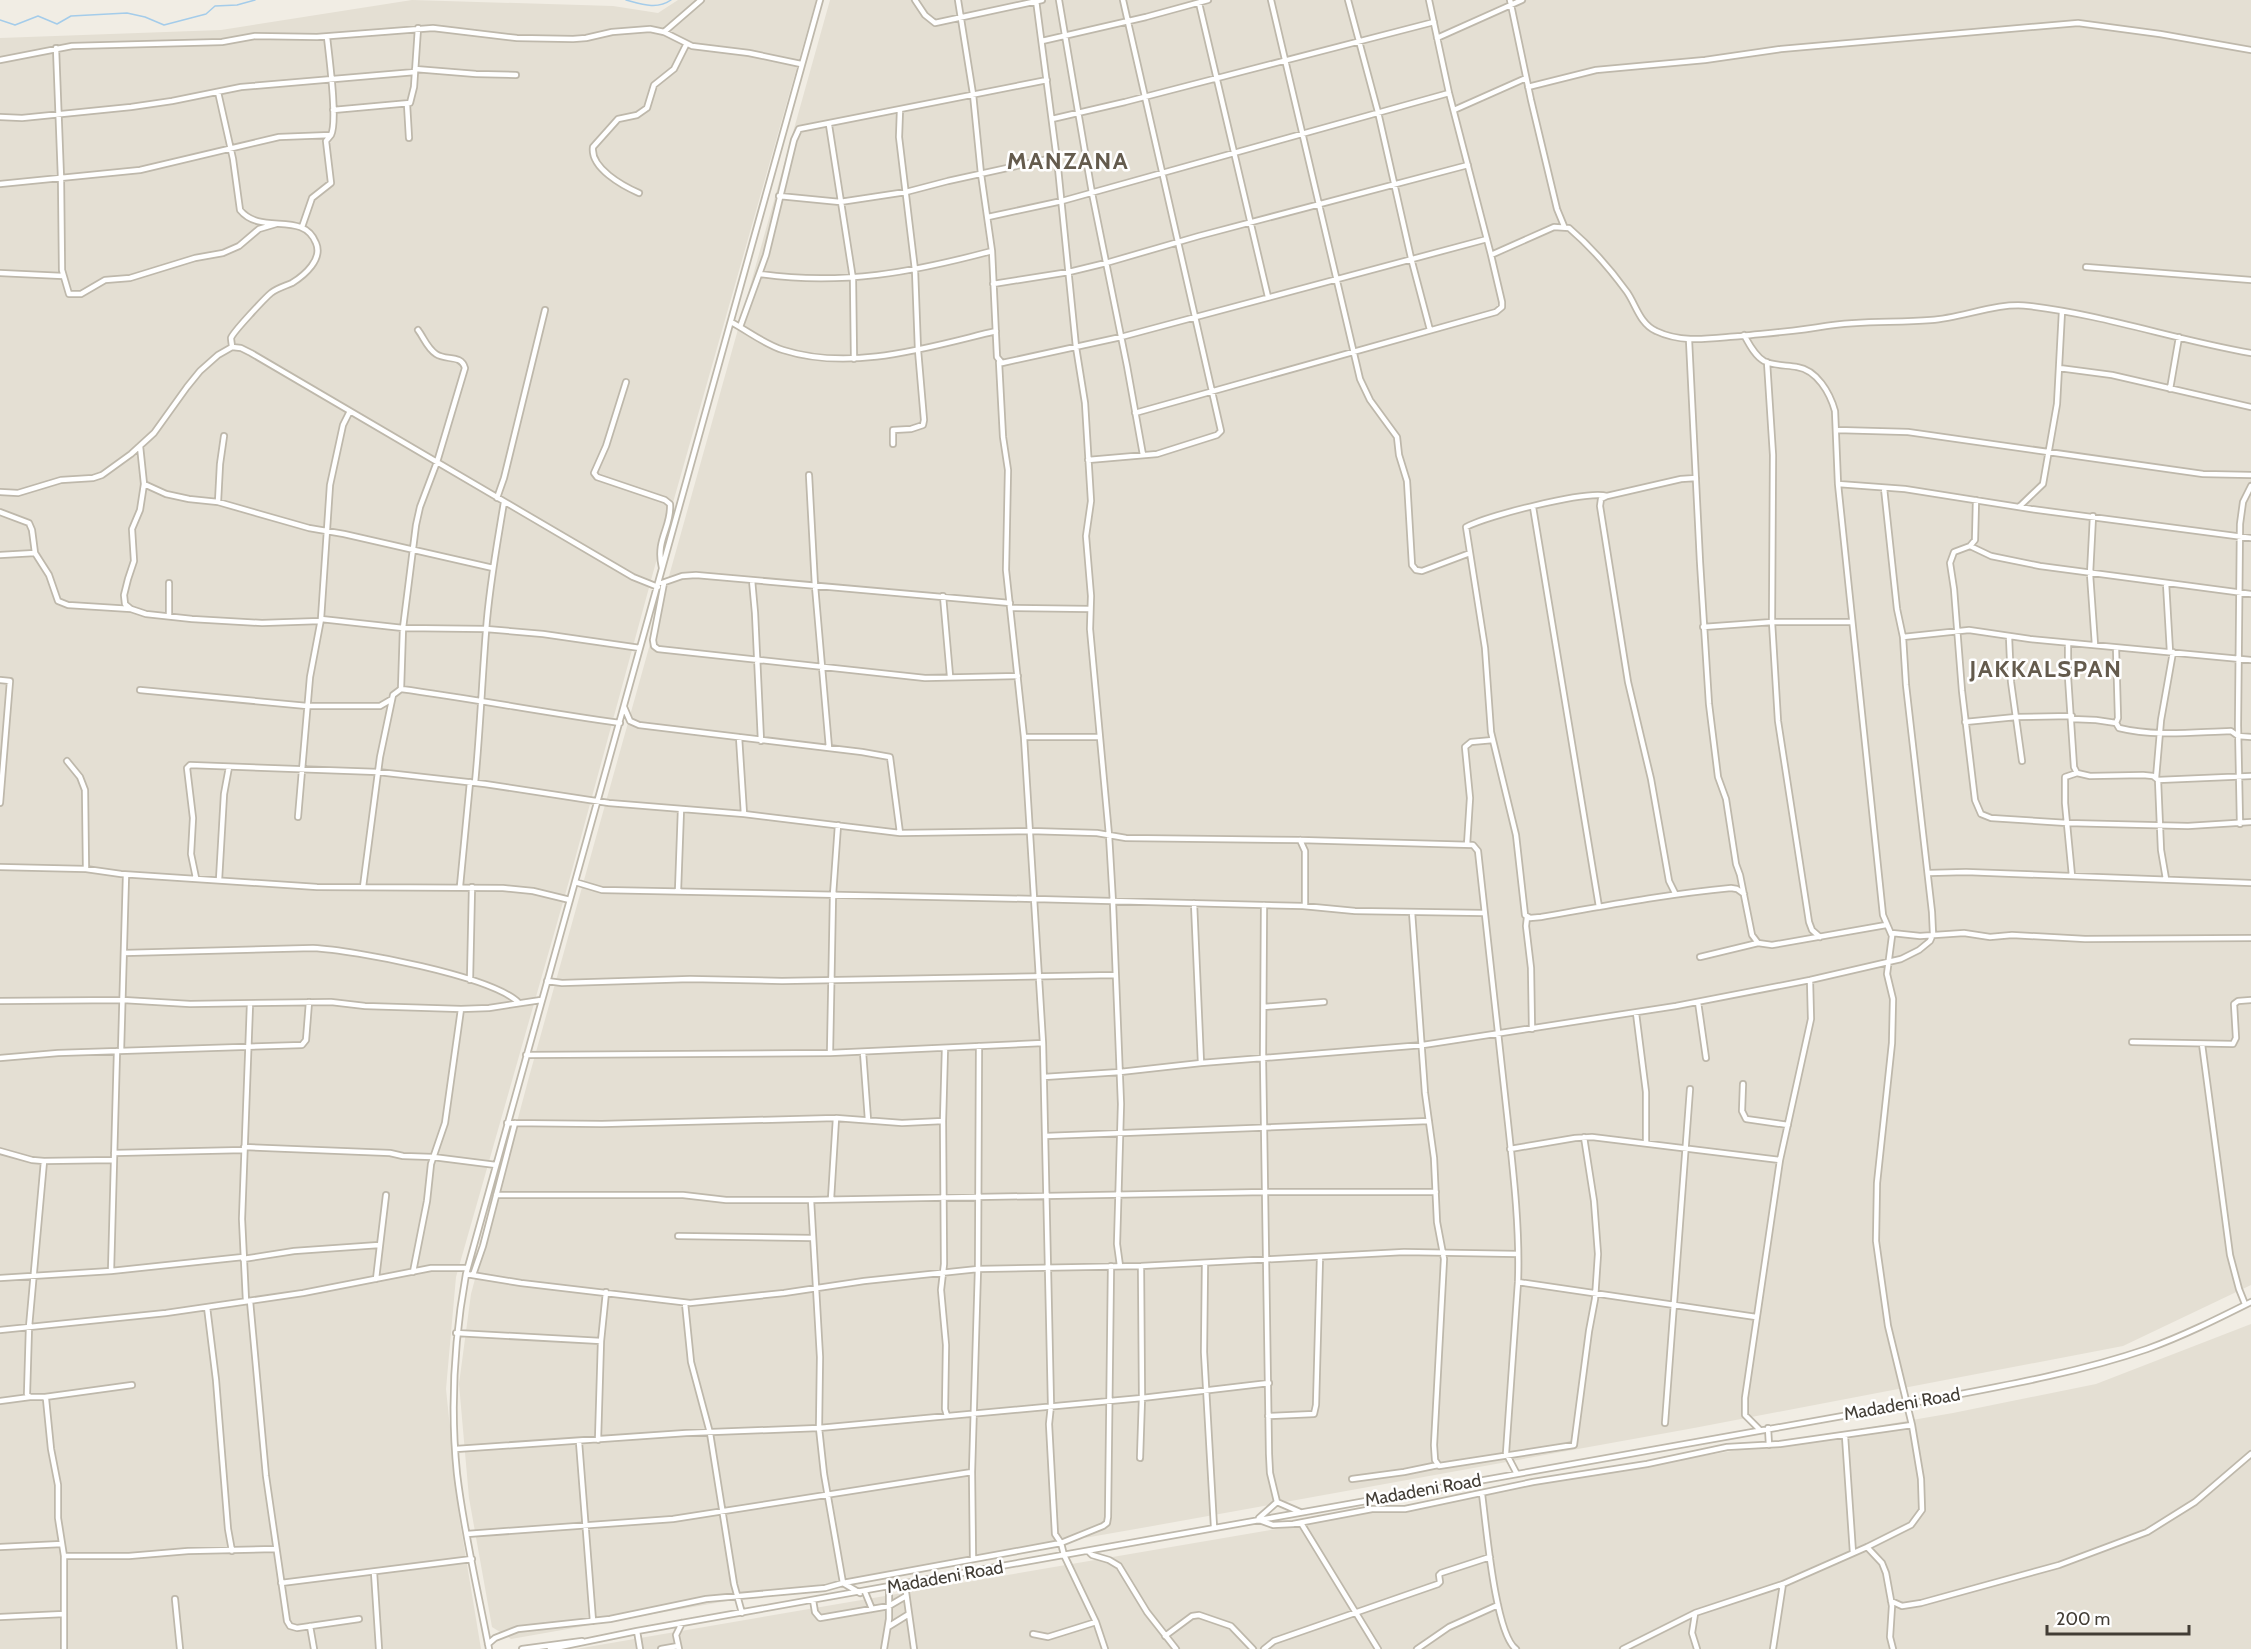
<svg xmlns="http://www.w3.org/2000/svg" width="2251" height="1649" viewBox="0 0 2251 1649" font-family="Cabin,sans-serif">
<style>
.residential{fill:#e4dfd3}
.lines{fill:none;stroke-linecap:round;stroke-linejoin:round}
.stream{stroke:#a4ccea;stroke-width:1.5}
.minor-casing{stroke:#beb8ab;stroke-width:8}
.minor{stroke:#fff;stroke-width:4.5}
.labels{text-anchor:middle;stroke-width:5;stroke-linejoin:round;paint-order:stroke}
.street-label{font-size:18px;fill:#423d35;stroke:#fff}
.district-label{font-size:24px;font-weight:bold;letter-spacing:1.5px;fill:#645b4d;stroke:#fff}
</style>
<rect width="100%" height="100%" fill="#f1ede4"/>
<path class="residential" d="M 412,0 L 613,6 L 658,13 L 678,0 L 816,0 L 653,573 L 569,881 L 456,1277 L 446,1389 L 459,1516 L 481,1649 L 0,1649 L 0,38 L 221,30 Z
M 830,0 L 2251,0 L 2251,1285 L 2123,1346 L 1694,1428 L 1147,1527 L 511,1639 L 492,1627 L 469,1498 L 459,1384 L 471,1294 L 529,1077 Z
M 2251,1324 L 2251,1649 L 576,1649 L 1953,1413 L 2096,1384 Z"/>
<g class="lines">
<path class="stream" d="M 626,0 C 641,4 657,10 671,0
M 0,20 L 15,25 L 38,16 L 57,24 L 71,16 L 127,13 L 145,17 L 164,25 L 206,14 L 215,6 L 237,5 L 255,0"/>
<defs>
<path id="minor" d="M 915,0 L 925,15 L 935,23 L 1042,0
M 958,0 L 973,94 L 981,174 L 992,251 L 997,357 L 1002,363 L 1121,337 L 1487,239
M 1036,0 L 1058,168 L 1076,347 L 1085,403 L 1091,501 L 1086,536 L 1091,596 L 1090,629 L 1109,835 L 1113,903 L 1121,1104 L 1117,1244 L 1120,1266
M 1059,0 L 1092,193 L 1127,366 L 1143,455
M 1271,0 L 1360,379 L 1370,400 L 1397,437 L 1399,455 L 1407,481 L 1412,565 L 1416,570 L 1422,571 L 1470,553
M 1348,0 L 1378,112 L 1411,258 L 1430,330
M 1429,0 L 1449,93 L 1491,255 L 1554,227 L 1569,228 C 1590,246 1611,270 1627,292 C 1636,305 1640,324 1656,331 C 1683,344 1712,338 1741,336 C 1770,333 1798,331 1826,326 C 1861,320 1896,323 1931,320 C 1963,318 1996,302 2029,306 C 2105,315 2176,340 2251,353
M 1510,0 L 1531,100 L 1557,209 L 1564,226
M 1199,3 L 1268,297
M 664,32 L 701,0
M 1437,38 L 1522,0
M 1042,41 L 1146,17 L 1208,0
M 56,48 L 61,178 L 62,270 L 69,294 L 81,294 L 105,280 L 130,278 L 195,258 L 223,253 L 239,246 L 259,229 L 276,224
M 0,60 L 72,46 L 222,42 L 255,36 L 317,37 L 433,28 L 517,38 L 573,39 L 586,38 L 612,32 L 650,29 L 664,32 L 692,46 L 749,53 L 801,64
M 415,69 L 476,74 L 516,75
M 1528,87 L 1596,70 L 1705,60 L 1781,49 L 2078,23 L 2160,34 L 2251,50
M 218,92 L 233,159 L 240,210 C 261,236 303,210 316,243 C 323,259 305,275 292,283 C 285,286 277,288 271,293 C 265,298 233,332 231,338 C 231,340 232,345 232,347
M 407,104 L 409,138
M 333,110 L 410,103 L 414,87 L 418,28
M 1454,110 L 1526,78
M 0,117 L 22,118 L 131,107 L 172,101 L 241,87 L 415,72
M 1052,119 L 1125,102 L 1434,22
M 829,125 L 853,279 L 854,359
M 0,184 L 140,170 L 279,137 L 331,135 C 338,121 329,56 327,37
M 639,193 C 623,186 590,168 593,147 L 618,119 L 637,115 L 647,108 L 654,85 L 674,69 L 686,45
M 779,196 L 840,202 L 906,192 L 948,181 L 1057,157
M 988,217 L 1062,201 L 1449,93
M 302,227 L 312,198 L 331,183 L 326,141 L 331,135
M 2086,267 L 2251,280
M 0,273 L 63,276
M 760,274 C 842,286 913,272 992,251
M 993,284 L 1069,272 L 1106,263 L 1199,236 L 1468,165
M 731,322 C 748,331 764,344 783,350 C 852,372 929,347 996,331
M 740,327 L 766,255 L 794,140 L 799,129 L 1047,80
M 1689,340 L 1700,562 L 1709,704 L 1718,777 L 1726,799 L 1736,864 L 1740,875 L 1752,935 L 1758,943 L 1772,945 L 1886,925
M 999,362 L 1003,437 L 1008,470 L 1006,570 L 1024,737 L 1043,1043 L 1051,1405 L 1049,1424 L 1055,1534 L 1061,1543 L 1064,1555 L 1096,1622 L 1105,1649
M 1767,362 L 1773,455 L 1772,622 L 1778,721 L 1809,922 L 1812,930 L 1820,937
M 2059,368 L 2112,375 L 2251,407
M 626,382 L 606,446 L 594,473 L 597,477 L 665,500 L 670,504 C 672,527 655,539 662,568
M 2170,389 L 2179,337
M 1135,413 L 1496,312 L 1502,307 L 1502,302 L 1491,255
M 1837,430 L 1908,432 L 2203,474 L 2251,475
M 893,444 L 893,430 L 911,429 L 923,425 L 924,420 L 918,350 L 915,270 L 899,137 L 900,110
M 1088,460 L 1157,454 L 1217,435 L 1221,431 L 1123,0
M 809,475 L 815,586 L 829,748
M 1696,478 L 1681,479 L 1607,496 C 1586,490 1487,516 1466,527 L 1485,648 L 1491,732 L 1516,835 L 1525,915 L 1530,918 L 1541,917 C 1604,906 1667,894 1731,888 L 1737,889 L 1744,894
M 144,484 L 166,494 L 189,499 L 218,502 L 309,528 L 344,534 L 493,568
M 1838,484 L 1905,489 L 2031,509 L 2251,538
M 0,492 L 18,493 L 61,480 L 93,478 L 102,475 L 131,454 L 154,433 L 187,387 L 200,371 L 218,355 L 232,347 L 241,348 L 251,353 L 633,577 L 658,587
M 1607,496 L 1601,499 L 1600,506 L 1628,682 L 1651,779 L 1669,881 L 1675,893
M 497,498 L 504,478 L 545,310
M 1976,500 L 1975,540 L 1970,546 L 1954,552 L 1950,563 L 1954,589 L 1962,691 L 1975,800 L 1981,814 L 1991,818 L 2067,823 L 2188,826 L 2251,822
M 218,502 L 220,464 L 224,436
M 1533,507 L 1599,907
M 2019,507 L 2043,484 L 2057,404 L 2062,311
M 0,512 L 29,523 L 32,530 L 35,553 L 49,575 L 58,601 L 68,605 L 131,609 L 146,614 L 192,619 L 262,623 L 320,621
M 2093,516 L 2090,574 L 2095,645
M 1970,546 L 1991,556 L 2040,566 L 2251,594
M 0,555 L 35,553
M 752,580 L 755,613 L 761,741
M 662,583 L 682,576 L 696,575 L 1010,603
M 664,583 L 653,640 L 654,646 L 658,649 L 925,678 L 1018,676
M 2166,583 L 2170,652
M 943,596 L 950,676
M 1011,608 L 1090,609
M 131,609 L 125,604 L 124,595 L 128,579 L 134,561 L 132,529 L 140,510 L 144,484 L 140,446
M 169,616 L 169,583
M 321,619 L 403,628 L 486,629 L 543,634 L 640,648
M 1703,627 L 1772,622 L 1852,622
M 1903,637 L 1969,630 L 2030,639 L 2251,660
M 2009,637 L 2011,682 L 2022,761
M 2068,643 L 2068,677 L 2074,767 L 2077,773
M 0,680 L 10,681 L 0,803
M 401,689 L 403,628 L 416,525 L 420,507 L 437,462 L 465,368 C 461,354 446,361 436,354 C 427,348 424,338 418,330
M 140,690 L 307,706 L 380,706 L 392,699
M 624,707 L 630,721 L 639,725 L 862,752 L 890,757 L 900,833
M 2072,719 L 2096,720 L 2116,723 L 2119,728 C 2155,737 2195,732 2231,731 L 2238,736 L 2251,737
M 1965,722 L 2016,717 L 2072,716
M 2116,723 L 2118,718 L 2116,648
M 739,737 L 744,814
M 1024,737 L 1100,737
M 67,761 L 80,777 L 85,790 L 86,869
M 2156,778 L 2161,720 L 2173,652
M 2158,780 L 2251,776
M 475,783 C 480,732 482,681 486,631 C 489,587 497,545 504,502
M 298,817 L 310,677 L 321,619 L 330,485 L 343,425 L 350,411
M 2240,824 L 2238,725 L 2240,524 L 2243,502 L 2251,486
M 1300,840 L 1305,851 L 1305,906
M 1467,845 L 1470,798 L 1465,747 L 1471,742 L 1493,740
M 0,867 L 86,869 L 121,874 L 317,887 L 503,888 L 533,891 L 570,900
M 1929,873 L 1966,872 L 2251,883
M 2072,876 L 2065,803 L 2065,777 L 2077,773 L 2090,776 L 2143,775 L 2153,776 L 2158,780 L 2161,850 L 2166,879
M 196,878 L 191,854 L 193,818 L 187,768 L 190,765 L 378,772 L 485,784 L 609,803 L 744,814 L 900,833 L 1030,831 L 1097,833 L 1126,838 L 1300,840 L 1473,845 L 1478,851 C 1487,939 1498,1026 1507,1114 C 1513,1169 1520,1227 1518,1282 L 1506,1453 L 1517,1474
M 219,880 L 224,794 L 229,767
M 575,882 L 602,890 L 1035,899 L 1303,906 L 1355,911 L 1484,913
M 460,886 L 470,782
M 363,887 L 380,757 L 393,695 L 401,689 C 475,699 547,713 620,723
M 678,891 L 681,809
M 1194,903 L 1201,1063
M 1264,905 L 1263,1059 L 1269,1454 L 1270,1473 L 1277,1502
M 1412,912 L 1425,1093 L 1434,1158 L 1437,1222 L 1444,1259 L 1434,1445 L 1435,1460 L 1439,1466 L 1574,1445 L 1589,1331 L 1595,1299 L 1598,1254 L 1594,1201 L 1584,1137
M 1527,917 L 1526,926 L 1531,968 L 1532,1029
M 1892,933 L 1920,936 L 1964,933 L 1990,937 L 2012,935 L 2085,939 L 2251,938
M 124,953 L 313,948 C 353,950 493,976 519,1003
M 1700,957 L 1758,943
M 470,980 L 472,887
M 547,981 L 562,983 L 690,979 L 782,981 L 1115,975
M 0,1001 L 123,1000 L 190,1004 L 331,1002 L 365,1006 L 461,1009 L 489,1008 L 541,1000
M 1698,1002 L 1706,1058
M 1264,1007 L 1324,1002
M 1636,1013 L 1646,1092 L 1646,1143
M 2132,1042 L 2233,1044 L 2236,1038 L 2234,1004 L 2238,1001 L 2251,1000
M 2202,1044 L 2230,1255 L 2239,1289 L 2245,1304
M 945,1048 L 943,1121 L 944,1264 L 941,1290 L 946,1345 L 945,1409 L 947,1416
M 121,1051 L 126,875
M 863,1052 L 868,1120
M 830,1053 L 833,895 L 838,825
M 526,1055 L 830,1053 L 1043,1043
M 0,1058 L 58,1053 L 302,1045 L 306,1040 L 309,1002
M 1044,1077 L 1120,1072 L 1201,1063 L 1423,1045 L 1676,1006 L 1810,980 L 1901,959 L 1919,950 L 1930,941 L 1933,934 L 1932,912 L 1906,685 L 1903,637 L 1897,609 L 1884,488
M 1743,1084 L 1742,1111 L 1746,1119 L 1788,1125
M 507,1123 L 602,1124 L 836,1118 L 902,1123 L 943,1121
M 1046,1136 L 1429,1121
M 244,1147 L 390,1153 L 403,1156 L 433,1157 L 496,1165
M 1510,1149 L 1575,1138 L 1592,1137 L 1780,1160
M 0,1151 L 32,1160 L 44,1161 L 114,1160
M 114,1153 L 244,1150
M 44,1161 L 29,1327 L 27,1394 L 30,1397 L 44,1397 L 46,1399 L 51,1449 L 58,1485 L 58,1518 L 64,1556 L 64,1649
M 496,1195 L 683,1195 L 726,1200 L 811,1200 L 1266,1192 L 1436,1192
M 831,1199 L 836,1118
M 811,1200 L 820,1357 L 819,1428 L 824,1474 L 843,1583 L 860,1593
M 678,1236 L 812,1238
M 243,1259 L 294,1251 L 379,1245
M 1205,1263 L 1204,1352 L 1214,1527
M 111,1271 L 117,1051
M 413,1272 L 427,1201 L 431,1164 L 445,1123 L 461,1009
M 466,1274 L 521,1283 L 690,1303 L 784,1293 L 864,1281 L 978,1269 L 1141,1266 L 1404,1252 L 1518,1254
M 473,1275 L 483,1246 L 515,1123
M 0,1278 L 111,1271 L 243,1257
M 376,1279 L 386,1195
M 1518,1282 L 1756,1317
M 246,1301 L 242,1219 L 250,1004
M 250,1301 L 266,1476 L 287,1621 L 290,1626 L 297,1628 L 359,1619
M 685,1303 L 691,1362 L 710,1433 L 734,1584 L 742,1613
M 207,1307 L 216,1380 L 228,1529 L 232,1551
M 0,1330 L 166,1313 L 303,1293 L 431,1268 L 467,1268
M 456,1333 L 601,1341
M 45,1397 L 132,1385
M 0,1401 L 30,1397
M 1268,1416 L 1314,1414 L 1316,1405 L 1320,1257
M 1665,1423 L 1690,1089
M 1768,1428 L 1769,1445
M 1760,1430 L 1745,1415 L 1745,1398 L 1780,1160 L 1811,1019 L 1810,980
M 1845,1436 L 1853,1553
M 598,1440 L 601,1341 L 606,1292
M 579,1442 L 593,1621
M 456,1449 L 686,1433 L 819,1428 L 1142,1398 L 1269,1383
M 1140,1458 L 1142,1398 L 1141,1266
M 1352,1479 L 1404,1472 L 1438,1465
M 1482,1494 C 1486,1523 1495,1634 1516,1649
M 1277,1502 L 1300,1512
M 1259,1518 L 1277,1502
M 1259,1520 L 1273,1525 L 1293,1524 L 1372,1509 L 1405,1509 L 1533,1482 L 1647,1464 L 1727,1447 L 1780,1444 L 1912,1425
M 1301,1523 L 1378,1649
M 467,1534 L 673,1519 L 972,1472
M 0,1547 L 62,1544
M 1867,1547 L 1882,1563 L 1886,1573 L 1892,1606 L 1890,1637 L 1893,1649
M 1088,1551 L 1092,1555 L 1109,1560 L 1119,1566 L 1147,1612 L 1176,1649
M 64,1556 L 129,1556 L 188,1551 L 275,1549
M 973,1559 L 972,1472 L 978,1269 L 979,1046
M 374,1572 L 379,1649
M 281,1583 L 472,1559
M 905,1585 L 914,1649
M 865,1592 L 872,1609
M 175,1599 L 180,1649
M 813,1600 L 815,1612 L 820,1618 L 889,1606 L 906,1596
M 1891,1601 L 1902,1606 L 1921,1603 L 2059,1565 L 2147,1532 L 2195,1502 L 2251,1454
M 1695,1614 L 1692,1633 L 1697,1649
M 0,1617 L 64,1614
M 310,1626 L 314,1649
M 888,1627 L 909,1614
M 637,1631 L 640,1649
M 1033,1634 L 1048,1637 L 1096,1622
M 1165,1636 L 1192,1616 L 1199,1615 L 1231,1626 L 1253,1649
M 488,1644 L 495,1638 L 518,1629 L 610,1619 L 706,1599 L 825,1588 L 843,1583 L 1061,1543 L 1103,1526 L 1107,1523 L 1108,1517 L 1111,1266
M 489,1649 C 478,1591 464,1533 457,1474 C 450,1406 454,1341 466,1274 L 820,0
M 522,1649 L 582,1641
M 550,1649 L 637,1631 L 1893,1407 C 1978,1390 2065,1377 2147,1349 C 2183,1336 2217,1319 2251,1302
M 661,1649 L 678,1646
M 679,1649 L 676,1635 L 682,1623
M 884,1649 L 889,1619 L 889,1587
M 1264,1649 L 1274,1641 L 1438,1584 L 1440,1582 L 1439,1575 L 1441,1573 L 1490,1557
M 1417,1649 L 1449,1627 L 1498,1605
M 1623,1649 L 1695,1613 L 1783,1584 L 1867,1547 L 1911,1525 L 1922,1510 L 1921,1479 L 1912,1425 L 1888,1326 L 1876,1241 L 1877,1183 L 1892,1043 L 1893,999 L 1887,974 L 1892,936 L 1883,915 L 1838,484 L 1835,411 C 1830,393 1817,370 1797,367 C 1787,365 1774,366 1764,361 C 1755,356 1749,344 1744,335
M 1773,1649 L 1783,1584"/>
</defs>
<use href="#minor" class="minor-casing"/>
<use href="#minor" class="minor"/>
</g>
<g class="labels">
<g class="street-label">
<text transform="translate(1902 1404) rotate(-10)" y="6">Madadeni Road</text>
<text transform="translate(1423 1490) rotate(-10)" y="6">Madadeni Road</text>
<text transform="translate(945 1577) rotate(-10)" y="6">Madadeni Road</text>
</g>
<g class="district-label">
<text x="1068" y="169">MANZANA</text>
<text x="2046" y="677">JAKKALSPAN</text>
</g>
</g>
<path d="M2047 1625v9h142v-9" fill="none" stroke="#423d35" stroke-width="3"/>
<text x="2056" y="1625" font-size="18" fill="#423d35" stroke="#ffffff" stroke-width="4.5" paint-order="stroke">200 m</text>
</svg>
